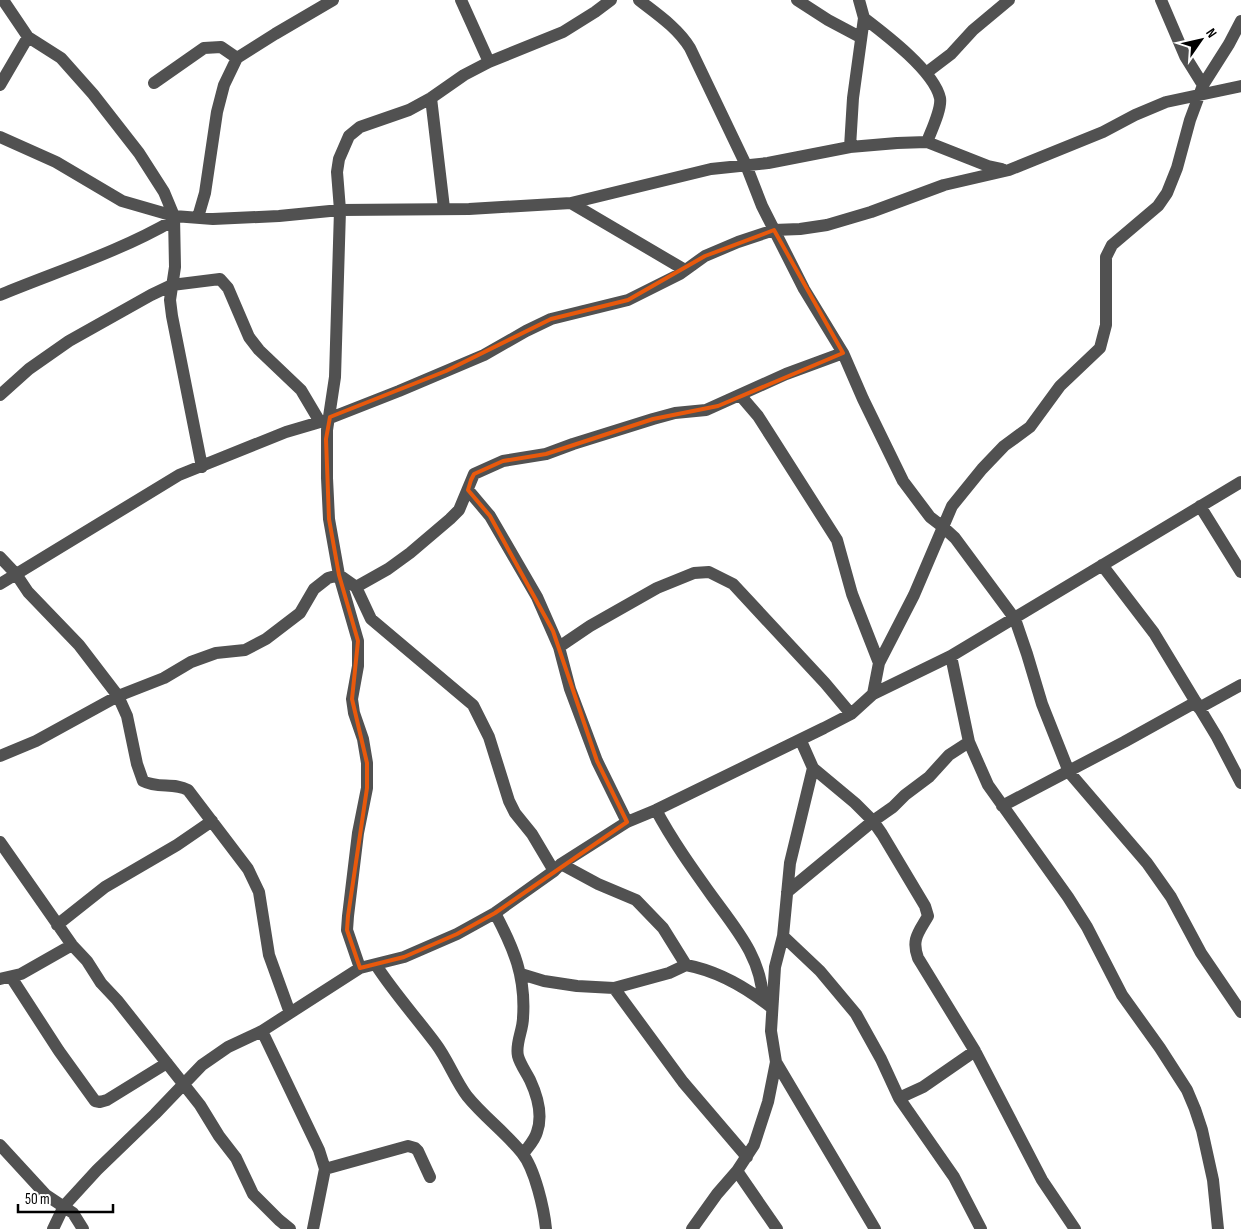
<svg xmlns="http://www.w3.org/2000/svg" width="1241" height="1229" viewBox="0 0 1241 1229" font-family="'Sofia Sans Condensed',sans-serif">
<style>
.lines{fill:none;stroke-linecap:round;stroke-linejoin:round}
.minor{stroke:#515151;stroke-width:12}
.marked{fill:none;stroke:#e8590c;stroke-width:4;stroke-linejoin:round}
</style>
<rect width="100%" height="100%" fill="#fff"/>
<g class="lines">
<path class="minor" d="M 3,0 L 28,37 L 61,58 L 93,94 L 139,153 L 164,192 L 174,216 L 175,267 L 170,300 L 172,316 L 202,467
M 461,0 L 489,62
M 639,0 C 657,14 678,28 690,48 L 746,165 L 762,206 L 804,289 L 843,353 L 863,399 L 903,481 L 930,517 L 943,527 L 955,538 L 1015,619 L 1027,654 L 1042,704 L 1069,772 L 1147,863 L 1171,897 L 1201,953 L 1241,1012
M 797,0 L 828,20 L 860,37
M 1161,0 L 1185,56 L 1203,85
M 864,18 C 885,34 934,71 940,98 C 942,109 931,131 927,142
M 926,73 L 951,54 L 973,30 L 1009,0
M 154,83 L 204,48 L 221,47 L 237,58
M 0,85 L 28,37
M 431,98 L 444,208
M 0,137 L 56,162 L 122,201 L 174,216 L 213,219 L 279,216 L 340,210 L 469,209 L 571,203 L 711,169 L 768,163 L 850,147 L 897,143 L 927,142 L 988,166 L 1002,169
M 850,147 L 853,98 L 864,18 L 859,0
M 571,203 L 685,270
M 198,217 L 205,193 L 217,112 L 224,85 L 237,58 L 275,34 L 333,0
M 0,295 C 58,271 119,252 174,220
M 0,395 L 29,369 L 69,341 L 151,295 L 172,285 L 220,279 L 228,288 L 249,337 L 259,350 L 301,390 L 320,422
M 740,395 L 758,416 L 774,441 L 837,540 L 852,594 L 879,663
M 468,490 L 490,516 L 537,597 L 559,647 L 570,689 L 597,761 L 627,822
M 1200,506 L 1241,572
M 0,557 L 16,574 L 28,592 L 79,645 L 118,696 L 127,716 L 137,764 L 143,781 C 158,789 174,782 188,790 L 248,869 L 259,892 L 269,955 L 290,1013
M 1102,565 L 1154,633 L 1217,737 L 1241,783
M 0,584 L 179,475 L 286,432 L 320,422 L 399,391 L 484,355 L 526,331 L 551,319 L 628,300 L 680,274 L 705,256 L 738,242 L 774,230 L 800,229 L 827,225 L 871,212 L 944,185 L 1009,170 L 1103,132 L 1135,115 L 1166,102 L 1241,86
M 356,587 L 388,569 L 410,553 L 450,519 L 459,510 L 474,474 L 503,461 L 546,454 L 573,444 L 653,419 L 675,413 L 706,410 L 786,374 L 843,353
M 559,647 L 590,626 L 657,588 L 694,573 L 709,572 L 733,584 L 825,683 L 851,714
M 951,656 L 969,742 L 988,785 L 1068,897 L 1087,927 L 1122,995 L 1160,1048 L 1187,1090 L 1195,1109 L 1202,1130 L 1213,1180 L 1218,1229
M 873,694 L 879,663 L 914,595 L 952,506 L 982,469 L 1004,446 L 1030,427 L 1060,386 L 1100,348 L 1106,325 L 1106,257 L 1112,245 L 1158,206 L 1167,193 L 1177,168 L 1190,120 L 1203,85 L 1229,44 L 1241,21
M 1199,708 L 1241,685
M 801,741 L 813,768 L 855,803 L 873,821 L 882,834 L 925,906 L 928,916 C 919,932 911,939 918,958 L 975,1051 L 1042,1180 L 1075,1229
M 0,756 L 36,741 L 118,696 L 164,678 L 191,662 L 216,653 L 245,650 L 266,639 L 300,613 L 314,589 L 328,578 L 339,575 L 356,587 L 371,619 L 473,705 L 489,737 L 509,801 L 515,813 L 532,834 L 554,871
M 1002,806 L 1124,742 L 1196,702
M 656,810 C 672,840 692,868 712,896 C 736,929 762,958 763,1001
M 0,842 L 72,945 L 87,961 L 101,983 L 117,1000 L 200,1105 L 219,1136 L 236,1158 L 253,1194 L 279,1220 L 290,1229
M 561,864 L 598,884 L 636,900 L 663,928 L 686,965 C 718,971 746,987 772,1008
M 787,892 L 873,821 L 893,807 L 905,795 L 929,777 L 949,755 L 969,742
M 495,913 C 514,949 526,977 523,1018 C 523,1030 515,1044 518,1056 C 520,1064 526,1072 530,1080 C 537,1095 543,1115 537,1132 C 535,1140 528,1147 523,1154
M 57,925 L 105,887 L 177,845 L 212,821
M 783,936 L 820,971 L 856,1014 L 881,1059 L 899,1098 L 954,1177 L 981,1229
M 376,965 C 394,993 416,1017 436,1044 C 448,1060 455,1080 467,1096 C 484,1117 506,1133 522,1153 C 535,1169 544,1209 546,1229
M 360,968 L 347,930 L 348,916 L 358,833 L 367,788 L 367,763 L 363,739 L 354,713 L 352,699 L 358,666 L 358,641 L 339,575 L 329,519 L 327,478 L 327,430 L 335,377 L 340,210 L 337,172 L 339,159 L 349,136 L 360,127 L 409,110 L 431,98 L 464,75 L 489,62 L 563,32 L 595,12 L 611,0
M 521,974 L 544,981 L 577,986 L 614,988 L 669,973 L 686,965
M 11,977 L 59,1051 L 95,1101 L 100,1102 L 107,1100 L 167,1063
M 0,979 L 21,974 L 72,945
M 614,988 L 683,1082 L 747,1157
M 262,1031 L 319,1150 L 325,1169 L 313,1229
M 776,1062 L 875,1229
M 899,1098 L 923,1087 L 975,1051
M 0,1145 L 46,1195 L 73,1213 L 83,1229
M 325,1169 L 408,1146 L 415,1148 L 418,1151 L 430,1177
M 737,1171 L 777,1229
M 53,1229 L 64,1206 L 97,1170 L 155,1114 L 202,1065 L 228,1047 L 262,1031 L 360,968 L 404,957 L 457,934 L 495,913 L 554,871 L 561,864 L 627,822 L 656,810 L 824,728 L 851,714 L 873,694 L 951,656 L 1241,482
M 692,1229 L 717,1194 L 737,1171 L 754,1145 L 768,1102 L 776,1062 L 771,1031 L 775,967 L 783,936 L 790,863 L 813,768"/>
</g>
<path class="marked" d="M 774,230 L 843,353 L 718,406 L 653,419 L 546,454 L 503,461 L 474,474 L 471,480 L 468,490 L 490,516 L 553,631 L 597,761 L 627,822 L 495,913 L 457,934 L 404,957 L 360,968 L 347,930 L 348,916 L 367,788 L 367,763 L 352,699 L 358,641 L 339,575 L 329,519 L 326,439 L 330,417 L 446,371 L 551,319 L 628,300 L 705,256 Z"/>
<g transform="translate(1201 40) rotate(56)" stroke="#ffffff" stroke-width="4" paint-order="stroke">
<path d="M0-4L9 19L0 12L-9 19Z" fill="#000000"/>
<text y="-8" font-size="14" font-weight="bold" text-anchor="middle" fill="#000000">N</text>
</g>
<path d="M18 1204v8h95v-8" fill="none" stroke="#000000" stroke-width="2.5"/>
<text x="25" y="1204" font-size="15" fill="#000000" stroke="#ffffff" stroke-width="4" paint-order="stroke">50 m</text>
</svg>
